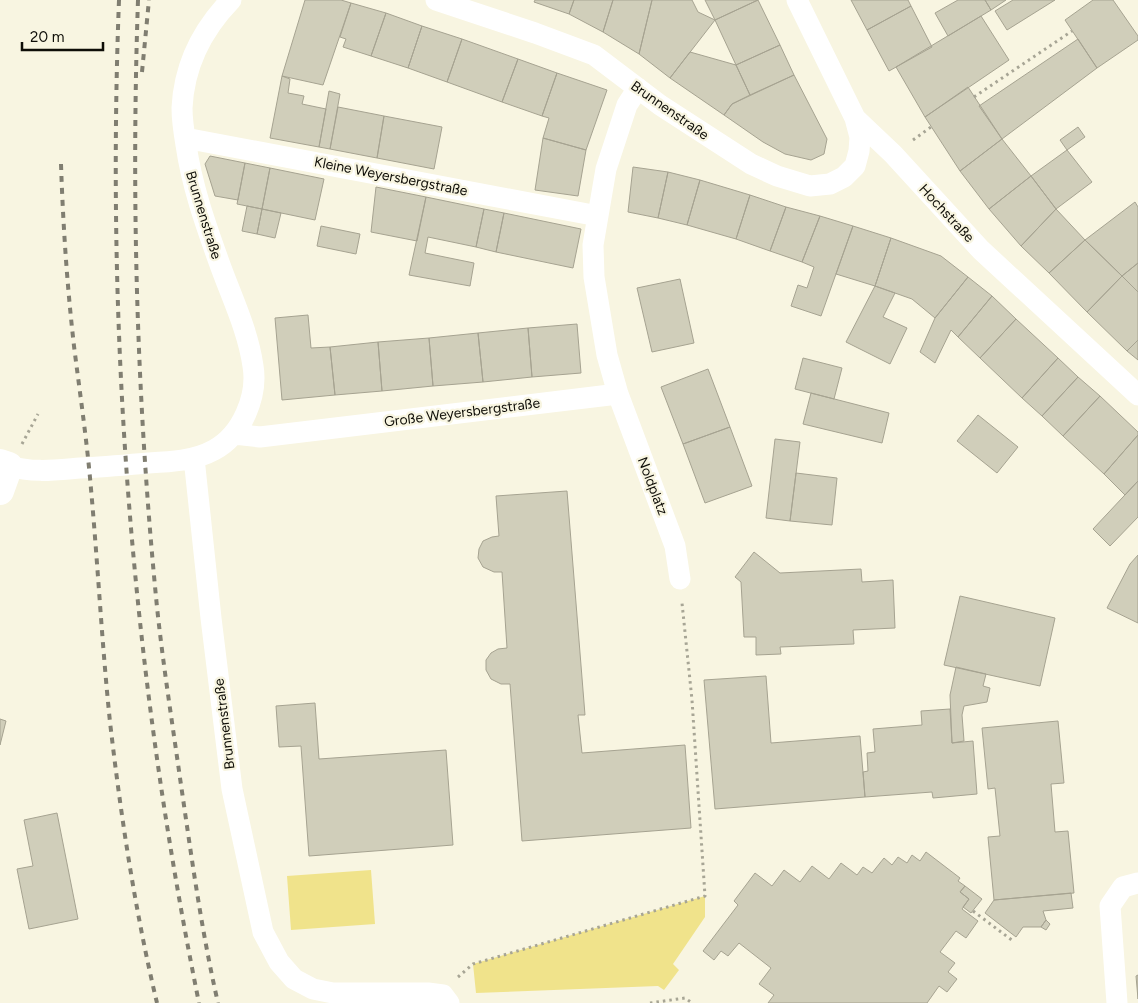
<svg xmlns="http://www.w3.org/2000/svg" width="1138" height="1003" viewBox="0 0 1138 1003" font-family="Figtree,sans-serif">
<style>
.green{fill:#f0e38b}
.building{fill:#d0ceba;stroke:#a6a391}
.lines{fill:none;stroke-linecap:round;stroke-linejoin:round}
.path{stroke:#a7a595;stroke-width:3;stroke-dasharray:2.5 4;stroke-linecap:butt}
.street{stroke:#fff;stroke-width:21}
.secondary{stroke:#fff;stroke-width:28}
.rail{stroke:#807e71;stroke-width:4;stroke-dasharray:6 6;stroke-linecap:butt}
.labels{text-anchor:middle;stroke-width:4.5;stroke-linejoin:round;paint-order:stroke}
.street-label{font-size:14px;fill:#0e0d07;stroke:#f8f5e1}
</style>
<rect width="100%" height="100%" fill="#f8f5e1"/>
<path class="green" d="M 371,870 L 375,924 L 291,930 L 287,876 Z
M 705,896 L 705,917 L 673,964 L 679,970 L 664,990 L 658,986 L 476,993 L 473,964 Z"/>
<path class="building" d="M 305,0 L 341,0 L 351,3 L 323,85 L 282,76 Z
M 535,0 L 574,0 L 569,14 L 534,2 Z
M 574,0 L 613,0 L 603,32 L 569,14 Z
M 613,0 L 652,0 L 639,54 L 603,32 Z
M 652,0 L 692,0 L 698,12 L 715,20 L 670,78 L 639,54 Z
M 705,0 L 758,0 L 715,20 Z
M 758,0 L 780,45 L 736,65 L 715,20 Z
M 851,0 L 908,0 L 911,6 L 867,30 Z
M 958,0 L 985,0 L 991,10 L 948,36 L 935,13 Z
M 985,0 L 1006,0 L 991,10 Z
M 1013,0 L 1055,0 L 1007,30 L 995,11 Z
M 1093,0 L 1113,0 L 1138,36 L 1138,40 L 1097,68 L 1065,20 Z
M 351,3 L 386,13 L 371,56 L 343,47 L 346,39 L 340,37 Z
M 911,6 L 932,47 L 889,71 L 867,30 Z
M 386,13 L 422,26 L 408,68 L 371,56 Z
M 981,16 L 1009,60 L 925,117 L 896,67 Z
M 422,26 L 462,39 L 447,82 L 408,68 Z
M 462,39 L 518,59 L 502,102 L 447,82 Z
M 1078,39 L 1097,68 L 1002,139 L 979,106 Z
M 780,45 L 794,75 L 750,95 L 736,65 Z
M 690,52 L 736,65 L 750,95 L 732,104 L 724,115 L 670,78 Z
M 518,59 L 557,73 L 542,116 L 502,102 Z
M 557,73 L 607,90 L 586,150 L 543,138 L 549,118 L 542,116 Z
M 794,75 L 827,139 L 824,154 L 811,160 L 785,154 L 763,142 L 724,115 L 732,104 Z
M 282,76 L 290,79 L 288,93 L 304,96 L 302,104 L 326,109 L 319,147 L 270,138 Z
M 968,87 L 1002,139 L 960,171 L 925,117 Z
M 329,91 L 340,94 L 330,149 L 319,147 Z
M 338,107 L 384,116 L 377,158 L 330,149 Z
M 384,116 L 442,127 L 434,169 L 377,158 Z
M 1078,127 L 1085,137 L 1067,150 L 1060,140 Z
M 543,138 L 586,150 L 578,196 L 535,190 Z
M 1002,139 L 1031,176 L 989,209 L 960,171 Z
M 1067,150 L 1092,182 L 1056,209 L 1031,176 Z
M 210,156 L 245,163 L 238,200 L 215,196 L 205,164 Z
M 245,163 L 270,168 L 262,209 L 237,204 Z
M 633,167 L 668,172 L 658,218 L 628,212 Z
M 270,168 L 324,179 L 315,220 L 262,209 Z
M 668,172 L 700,180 L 687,225 L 658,218 Z
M 1031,176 L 1056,209 L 1021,246 L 989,209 Z
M 700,180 L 750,195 L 736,239 L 687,225 Z
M 376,187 L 426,197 L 417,241 L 371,232 Z
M 750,195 L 786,207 L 770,251 L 736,239 Z
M 426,197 L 484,209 L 476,247 L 428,237 L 425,253 L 474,263 L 470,286 L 409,275 Z
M 1135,202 L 1138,207 L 1138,263 L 1122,276 L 1085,240 Z
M 247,206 L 262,209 L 257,234 L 242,231 Z
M 786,207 L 820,216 L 802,262 L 770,251 Z
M 262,209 L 281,213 L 275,238 L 257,234 Z
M 484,209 L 504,213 L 496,252 L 476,247 Z
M 1056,209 L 1085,240 L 1049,273 L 1021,246 Z
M 504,213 L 581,229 L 573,268 L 496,252 Z
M 820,216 L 853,226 L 821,316 L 791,306 L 798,285 L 807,288 L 814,267 L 802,262 Z
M 321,226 L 360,234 L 356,254 L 317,246 Z
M 853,226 L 891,238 L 875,286 L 836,274 Z
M 891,238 L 941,256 L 968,277 L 935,318 L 912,299 L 875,286 Z
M 1085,240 L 1122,276 L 1087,312 L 1049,273 Z
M 1138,263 L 1138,292 L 1122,276 Z
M 1122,276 L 1138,292 L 1138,340 L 1127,351 L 1087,312 Z
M 968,277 L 992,296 L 958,337 L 951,330 L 935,363 L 920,352 L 935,318 Z
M 680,279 L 694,343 L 652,352 L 637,288 Z
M 875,286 L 895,293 L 883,317 L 907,328 L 890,364 L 846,342 Z
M 992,296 L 1016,319 L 980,358 L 958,337 Z
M 308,315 L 311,348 L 330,347 L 335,395 L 282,400 L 275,318 Z
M 1016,319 L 1058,358 L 1022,398 L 980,358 Z
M 577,324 L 581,373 L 532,377 L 528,328 Z
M 528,328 L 532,377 L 483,382 L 478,333 Z
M 478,333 L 483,382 L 433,386 L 429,338 Z
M 429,338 L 433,386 L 382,391 L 378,342 Z
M 1138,340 L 1138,360 L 1127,351 Z
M 378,342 L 382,391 L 335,395 L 330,347 Z
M 803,358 L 842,368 L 834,399 L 795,389 Z
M 1058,358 L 1078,377 L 1042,416 L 1022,398 Z
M 708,369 L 730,427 L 683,444 L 661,387 Z
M 1078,377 L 1100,396 L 1063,436 L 1042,416 Z
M 811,393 L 889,413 L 882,443 L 803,424 Z
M 1100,396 L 1138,432 L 1138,435 L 1104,474 L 1063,436 Z
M 978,415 L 1018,447 L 997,473 L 957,441 Z
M 730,427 L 752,486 L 705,503 L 683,444 Z
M 1138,435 L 1138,481 L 1125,495 L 1104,474 Z
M 775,439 L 800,442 L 790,521 L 766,518 Z
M 796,473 L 837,478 L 832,525 L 790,521 Z
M 1138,481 L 1138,517 L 1110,546 L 1093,529 Z
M 567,491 L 585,715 L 578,715 L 582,753 L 685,745 L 691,828 L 522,841 L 510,684 L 501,684 L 491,679 L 486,670 L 486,660 L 491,653 L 498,649 L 507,648 L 502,572 L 494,572 L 483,567 L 478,558 L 479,549 L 483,541 L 492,537 L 499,536 L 496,496 Z
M 754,552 L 780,573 L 861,569 L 862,582 L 893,580 L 895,628 L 853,630 L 854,644 L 780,647 L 781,654 L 756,655 L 756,637 L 744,637 L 741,582 L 735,577 Z
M 1138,555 L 1138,623 L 1107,608 L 1130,564 Z
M 960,596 L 1055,618 L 1040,686 L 944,665 Z
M 956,667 L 986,674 L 983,686 L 990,688 L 987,702 L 964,706 L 962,715 L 964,741 L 952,743 L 950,695 Z
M 766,676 L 771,743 L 860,736 L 865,797 L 715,809 L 704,680 Z
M 315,703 L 319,759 L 446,750 L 453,845 L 309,856 L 301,746 L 279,747 L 276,706 Z
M 950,709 L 952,743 L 973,741 L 977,794 L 933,798 L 932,792 L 865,797 L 863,772 L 868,771 L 867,753 L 875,752 L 873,729 L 922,725 L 921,711 Z
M 0,719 L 6,721 L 0,745 Z
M 1058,721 L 1064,783 L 1051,784 L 1055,832 L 1068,831 L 1074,893 L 994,900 L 988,837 L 1000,836 L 995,788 L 988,789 L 982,728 Z
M 57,813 L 78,919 L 29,929 L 17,869 L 33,866 L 24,820 Z
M 926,852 L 960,878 L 958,881 L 965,886 L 960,892 L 969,899 L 962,909 L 978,921 L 966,938 L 956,931 L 940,952 L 955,963 L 948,972 L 957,979 L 947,992 L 939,986 L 927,1003 L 768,1003 L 774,995 L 759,984 L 771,968 L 739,943 L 728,956 L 721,951 L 714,960 L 703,951 L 738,905 L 734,901 L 755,873 L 772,886 L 784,870 L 800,882 L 812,866 L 829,879 L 841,863 L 857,875 L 863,867 L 872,873 L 884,858 L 892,865 L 898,857 L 907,863 L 912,855 L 920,861 Z
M 965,886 L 982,899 L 971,913 L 963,907 L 969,899 L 960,892 Z
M 1071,893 L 1073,908 L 1043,911 L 1046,920 L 1041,927 L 1023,927 L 1016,937 L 985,913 L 994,900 Z
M 1046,920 L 1050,924 L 1046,930 L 1041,927 Z
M 1138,975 L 1138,999 L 1136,976 Z"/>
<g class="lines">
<path class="path" d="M 974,97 L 1072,31
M 913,140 L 931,127
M 22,444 L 38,414
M 973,911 L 1013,941
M 458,977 L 473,964 L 705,896 L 692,700 L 682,603
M 650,1003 L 685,998 L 692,1003"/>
<path class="street" d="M 436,0 L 535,33 L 594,55 L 660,105 L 751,164 L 777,176 L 810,186 L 830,184 L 844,177 L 855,166 L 859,151 L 860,137 L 855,118
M 797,0 L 855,118 L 893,154 L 981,250 L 1138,395
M 638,88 L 627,105 L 606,169 L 593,245 L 594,277 L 607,355 L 618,394 L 675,546 L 680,579
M 185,138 L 598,216
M 234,434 L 260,437 L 618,394
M 194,458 L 211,618 L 232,789 L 263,932 L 279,962 L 294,979 L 313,989 L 333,993 L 428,993 L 443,995 L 449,1003
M 9,466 C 33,473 55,470 80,468 C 103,467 125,465 148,463 C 170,462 194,461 214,450 C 242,435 258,396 253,366 C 248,330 231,296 219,262 C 205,223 192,186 186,145 C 184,133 182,120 182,108 C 184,66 202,30 231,0
M 1117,1003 L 1110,906 L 1123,887 L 1138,883"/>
<path class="secondary" d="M 0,463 L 9,466 L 0,491"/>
<path class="rail" d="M 119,0 C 106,336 132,673 199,1003
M 138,0 C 131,203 137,406 157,607 C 163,664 172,721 180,778 C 191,853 201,929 218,1003
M 142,72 L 149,0
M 61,164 C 63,224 67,285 74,346 C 80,394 87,441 91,489 C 98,567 102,645 110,722 C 121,817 135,911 157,1003"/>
</g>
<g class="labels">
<g class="street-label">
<text transform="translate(670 110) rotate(35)" y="5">Brunnenstraße</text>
<text transform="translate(391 176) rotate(11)" y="5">Kleine Weyersbergstraße</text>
<text transform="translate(947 213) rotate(47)" y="5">Hochstraße</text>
<text transform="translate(204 215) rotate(73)" y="5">Brunnenstraße</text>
<text transform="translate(462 412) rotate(-7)" y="5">Große Weyersbergstraße</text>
<text transform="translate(653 486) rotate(69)" y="5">Noldplatz</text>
<text transform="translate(224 724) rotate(-97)" y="5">Brunnenstraße</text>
</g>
</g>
<path d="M22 42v8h81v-8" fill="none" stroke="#0e0d07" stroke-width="2.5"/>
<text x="30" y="42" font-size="15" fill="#0e0d07" stroke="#f8f5e1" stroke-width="4" paint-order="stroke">20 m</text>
</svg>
